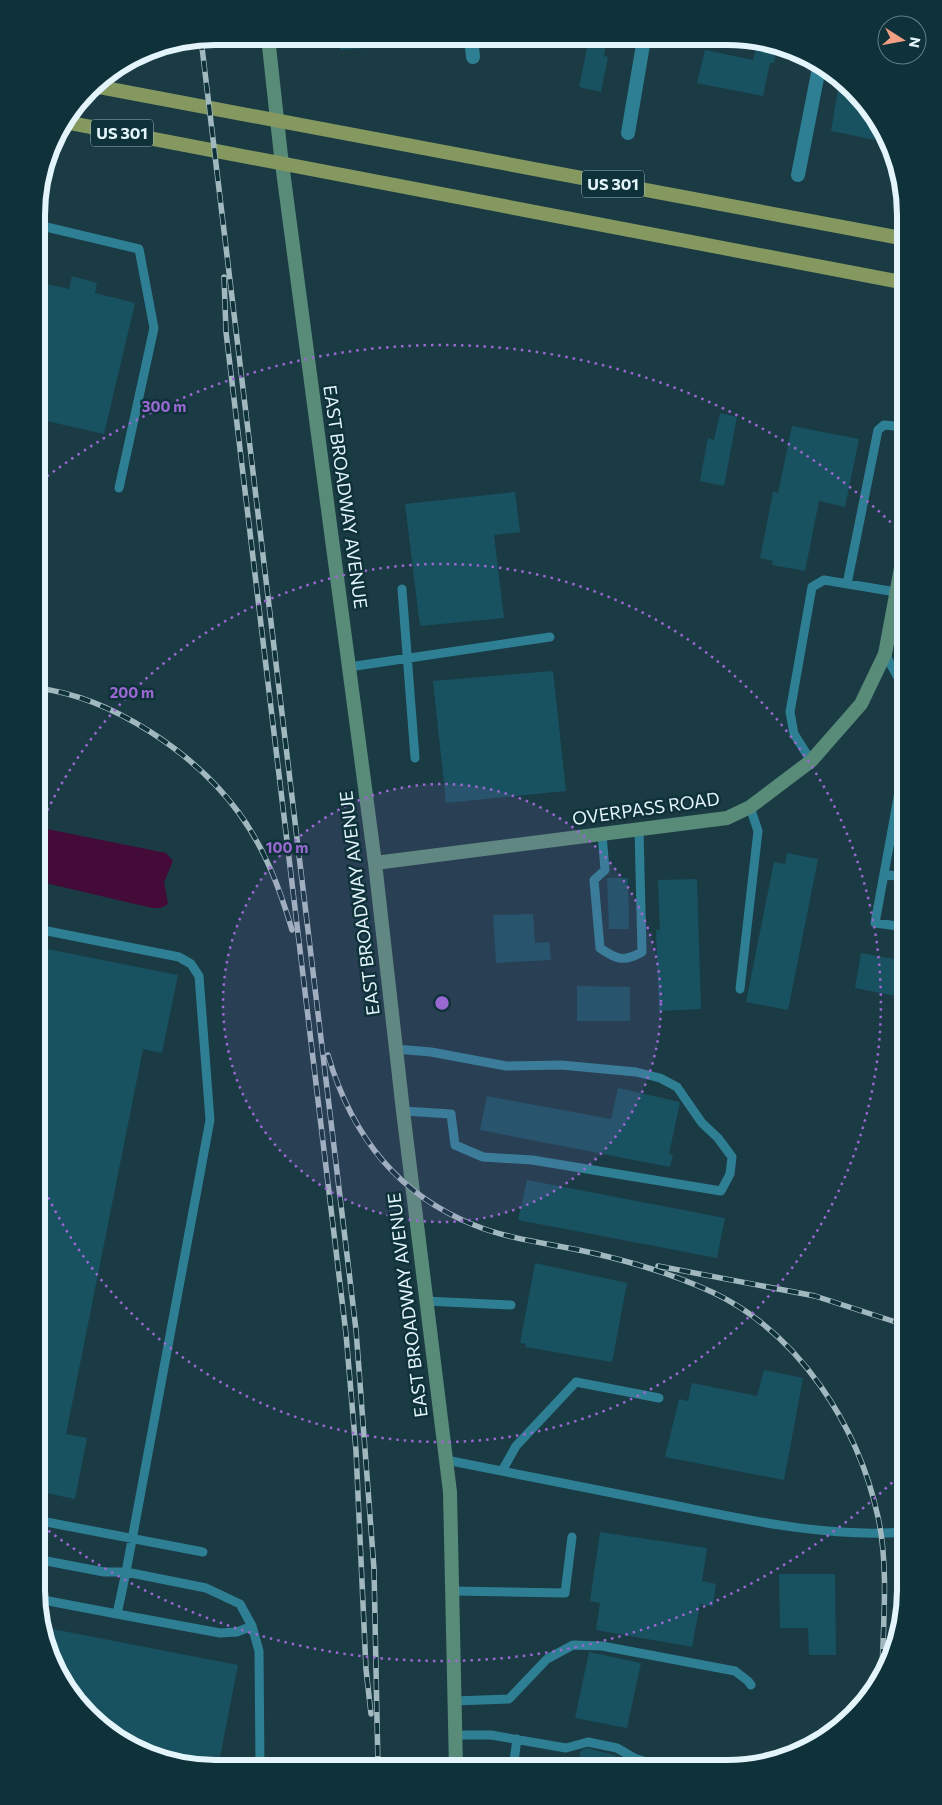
<svg xmlns="http://www.w3.org/2000/svg" width="942" height="1805" viewBox="0 0 942 1805" font-family="Commissioner,sans-serif">
<style>
.water{fill:#440b38}
.building{fill:#185160}
.lines{fill:none;stroke-linecap:round;stroke-linejoin:round}
.service{stroke:#2e7f94;stroke-width:9}
.minor{stroke:#2e7f94;stroke-width:14}
.secondary{stroke:#598b79;stroke-width:14}
.primary{stroke:#84985f;stroke-width:14}
.rail-casing{stroke:#a1b8bf;stroke-width:5.5}
.rail{stroke:#0f313a;stroke-width:4;stroke-dasharray:11;stroke-linecap:butt}
.ring{fill:none;stroke:#9a68d1;stroke-width:2.5;stroke-dasharray:2.5 5}
.labels{text-anchor:middle;stroke-width:5;stroke-linejoin:round;paint-order:stroke}
.shield{fill:#0f313a;stroke:#a3bac1;stroke-width:1}
.shield-label{font-size:16px;font-weight:bold;fill:#e3f5fb}
.street-label{font-size:18px;fill:#e3f5fb;stroke:#0f313a}
.rim{fill:none;stroke:#e3f5fb;stroke-width:6}
.centre{fill:#9a68d1;stroke:#0f313a;stroke-width:2.5}
.ring-label{font-size:15px;text-anchor:middle;font-weight:bold;fill:#9a68d1;stroke:#0f313a;stroke-width:5;stroke-linejoin:round;paint-order:stroke}
</style>
<rect width="100%" height="100%" fill="#1a3b44"/>
<path class="water" d="M 37,827 L 166,853 L 173,861 L 164,882 L 168,904 L 161,908 L 152,908 L 37,881 Z"/>
<path class="building" d="M 339,37 L 392,37 L 393,46 L 340,50 Z
M 589,39 L 607,39 L 604,56 L 608,57 L 601,92 L 579,87 Z
M 758,40 L 777,48 L 774,63 L 770,63 L 763,96 L 697,83 L 705,50 L 753,60 Z
M 840,78 L 844,81 L 885,142 L 831,131 Z
M 72,276 L 97,283 L 95,293 L 135,303 L 104,434 L 38,419 L 38,282 L 69,289 Z
M 720,413 L 737,417 L 724,486 L 700,481 L 708,438 L 714,440 Z
M 792,426 L 859,439 L 845,507 L 819,501 L 805,571 L 772,565 L 773,561 L 760,558 L 773,492 L 778,493 Z
M 515,492 L 520,532 L 494,535 L 504,618 L 420,626 L 405,504 Z
M 553,671 L 566,791 L 446,803 L 433,681 Z
M 787,853 L 818,859 L 788,1010 L 746,1002 L 774,862 L 785,864 Z
M 607,878 L 628,878 L 629,929 L 609,929 Z
M 697,879 L 701,1009 L 659,1011 L 656,930 L 660,930 L 658,880 Z
M 533,914 L 535,943 L 549,942 L 551,960 L 496,963 L 493,915 Z
M 37,947 L 178,975 L 162,1053 L 143,1049 L 66,1434 L 87,1438 L 75,1499 L 36,1491 Z
M 861,953 L 906,961 L 906,998 L 855,988 Z
M 577,986 L 630,987 L 630,1021 L 577,1021 Z
M 618,1088 L 680,1102 L 669,1154 L 673,1155 L 670,1167 L 480,1130 L 487,1096 L 611,1119 Z
M 527,1180 L 725,1218 L 717,1258 L 518,1220 Z
M 535,1263 L 627,1283 L 612,1362 L 525,1347 L 526,1344 L 520,1343 Z
M 764,1370 L 803,1378 L 784,1480 L 665,1457 L 679,1399 L 688,1401 L 692,1383 L 757,1396 Z
M 600,1532 L 707,1548 L 702,1581 L 716,1584 L 713,1606 L 700,1604 L 692,1647 L 596,1630 L 600,1603 L 590,1601 Z
M 779,1574 L 835,1574 L 836,1655 L 809,1655 L 808,1628 L 780,1628 Z
M 42,1627 L 238,1665 L 218,1767 L 199,1767 L 179,1763 L 136,1750 L 98,1724 L 46,1647 Z
M 589,1652 L 641,1663 L 627,1728 L 575,1718 Z
M 588,1748 L 620,1757 L 617,1768 L 577,1768 L 581,1750 Z"/>
<g class="lines">
<path class="service" d="M 38,225 L 139,249 L 154,328 L 119,488
M 847,584 L 878,430 L 884,425 L 906,427
M 402,589 L 415,758
M 885,654 L 906,692
M 349,667 L 550,637
M 811,761 L 794,734 L 790,712 L 812,587 L 824,580 L 896,592
M 602,834 L 605,870 L 594,880 L 600,948 C 617,960 624,962 642,952 L 639,829
M 884,874 L 906,878
M 906,927 L 875,923 L 906,754
M 740,989 L 758,831 L 750,807
M 396,1049 L 431,1052 L 506,1066 L 561,1065 L 636,1072 L 660,1078 L 677,1087 L 702,1123 L 718,1138 L 732,1157 L 730,1174 L 721,1191 L 532,1160 L 483,1157 L 455,1145 L 451,1114 L 403,1111
M 425,1301 L 511,1305
M 446,1460 C 522,1475 597,1490 673,1505 C 748,1520 828,1538 905,1532
M 502,1471 L 516,1446 L 576,1382 L 659,1398
M 36,1520 L 203,1552
M 36,1559 L 104,1572 L 126,1572 L 210,1120 L 199,976 L 191,964 L 179,957 L 37,929
M 452,1591 L 565,1593 L 572,1537
M 38,1599 L 117,1614
M 252,1626 L 237,1632 L 220,1633 L 117,1614 L 126,1572 L 206,1588 L 240,1604 L 252,1626 L 259,1651 L 260,1767
M 454,1701 L 509,1699 L 547,1659 L 573,1645 L 602,1646 L 735,1671 L 748,1681 L 751,1685
M 455,1735 L 491,1735 L 566,1748 L 588,1742 L 617,1748 L 634,1758 L 669,1769
M 513,1768 L 517,1739"/>
<path class="minor" d="M 471,38 L 473,57
M 628,133 L 644,39
M 798,175 L 819,68"/>
<path class="secondary" d="M 268,37 L 281,156 L 375,863 L 403,1111 L 450,1492 L 456,1768
M 375,863 L 727,818 L 750,807 L 811,761 L 861,704 L 885,654 L 906,541"/>
<path class="primary" d="M 94,86 L 906,239
M 65,122 L 906,283"/>
<defs>
<path id="rail" d="M 201,39 L 356,1330 L 374,1569 L 378,1768
M 224,277 L 226,332 L 346,1334 L 356,1451 L 366,1669 L 371,1714
M 37,688 C 112,697 195,753 239,813 C 265,849 280,889 292,930
M 328,1055 C 351,1134 396,1194 474,1225 C 513,1241 556,1244 597,1254 C 635,1263 675,1275 712,1292 C 799,1333 858,1425 878,1517 C 889,1567 883,1624 882,1675
M 658,1266 L 815,1296 L 905,1325"/>
</defs>
<use href="#rail" class="rail-casing"/>
<use href="#rail" class="rail"/>
</g>
<circle cx="442" cy="1003" r="219" fill="#9a68d1" fill-opacity=".12"/>
<g class="ring">
<circle cx="442" cy="1003" r="219"/>
<path d="M38 831A439 439 0 1 1 38 1175"/>
<path d="M903 1472A658 658 0 0 1 37 1522M41 481A658 658 0 0 1 903 534"/>
</g>
<g class="labels">
<g class="shield">
<rect x="91" y="119.5" width="62" height="27" rx="4"/>
<rect x="582" y="170.5" width="62" height="27" rx="4"/>
</g>
<g class="shield-label">
<text x="122" y="139">US 301</text>
<text x="613" y="190">US 301</text>
</g>
<g class="street-label">
<text transform="translate(345 497) rotate(82)" y="6">EAST BROADWAY AVENUE</text>
<text transform="translate(646 809) rotate(-8)" y="6">OVERPASS ROAD</text>
<text transform="translate(360 903) rotate(-97)" y="6">EAST BROADWAY AVENUE</text>
<text transform="translate(408 1305) rotate(-97)" y="6">EAST BROADWAY AVENUE</text>
</g>
</g>
<path d="M0 0H942V1805H0ZM215 45H727A170 170 0 0 1 897 215V1590A170 170 0 0 1 727 1760H215A170 170 0 0 1 45 1590V215A170 170 0 0 1 215 45Z" fill="#0f313a" fill-rule="evenodd"/>
<path class="rim" d="M215 45H727A170 170 0 0 1 897 215V1590A170 170 0 0 1 727 1760H215A170 170 0 0 1 45 1590V215A170 170 0 0 1 215 45Z"/>
<circle cx="442" cy="1003" r="8" class="centre"/>
<g class="ring-label">
<text x="164" y="412">300 m</text>
<text x="132" y="698">200 m</text>
<text x="287" y="853">100 m</text>
</g>
<g transform="translate(902 40) rotate(101)"><circle r="24" fill="#0f313a" stroke="#647f87"/>
<path d="M0-4L9 19L0 12L-9 19Z" fill="#f39f85"/>
<text y="-8" font-size="14" font-weight="bold" text-anchor="middle" fill="#e3f5fb">N</text>
</g>
</svg>
